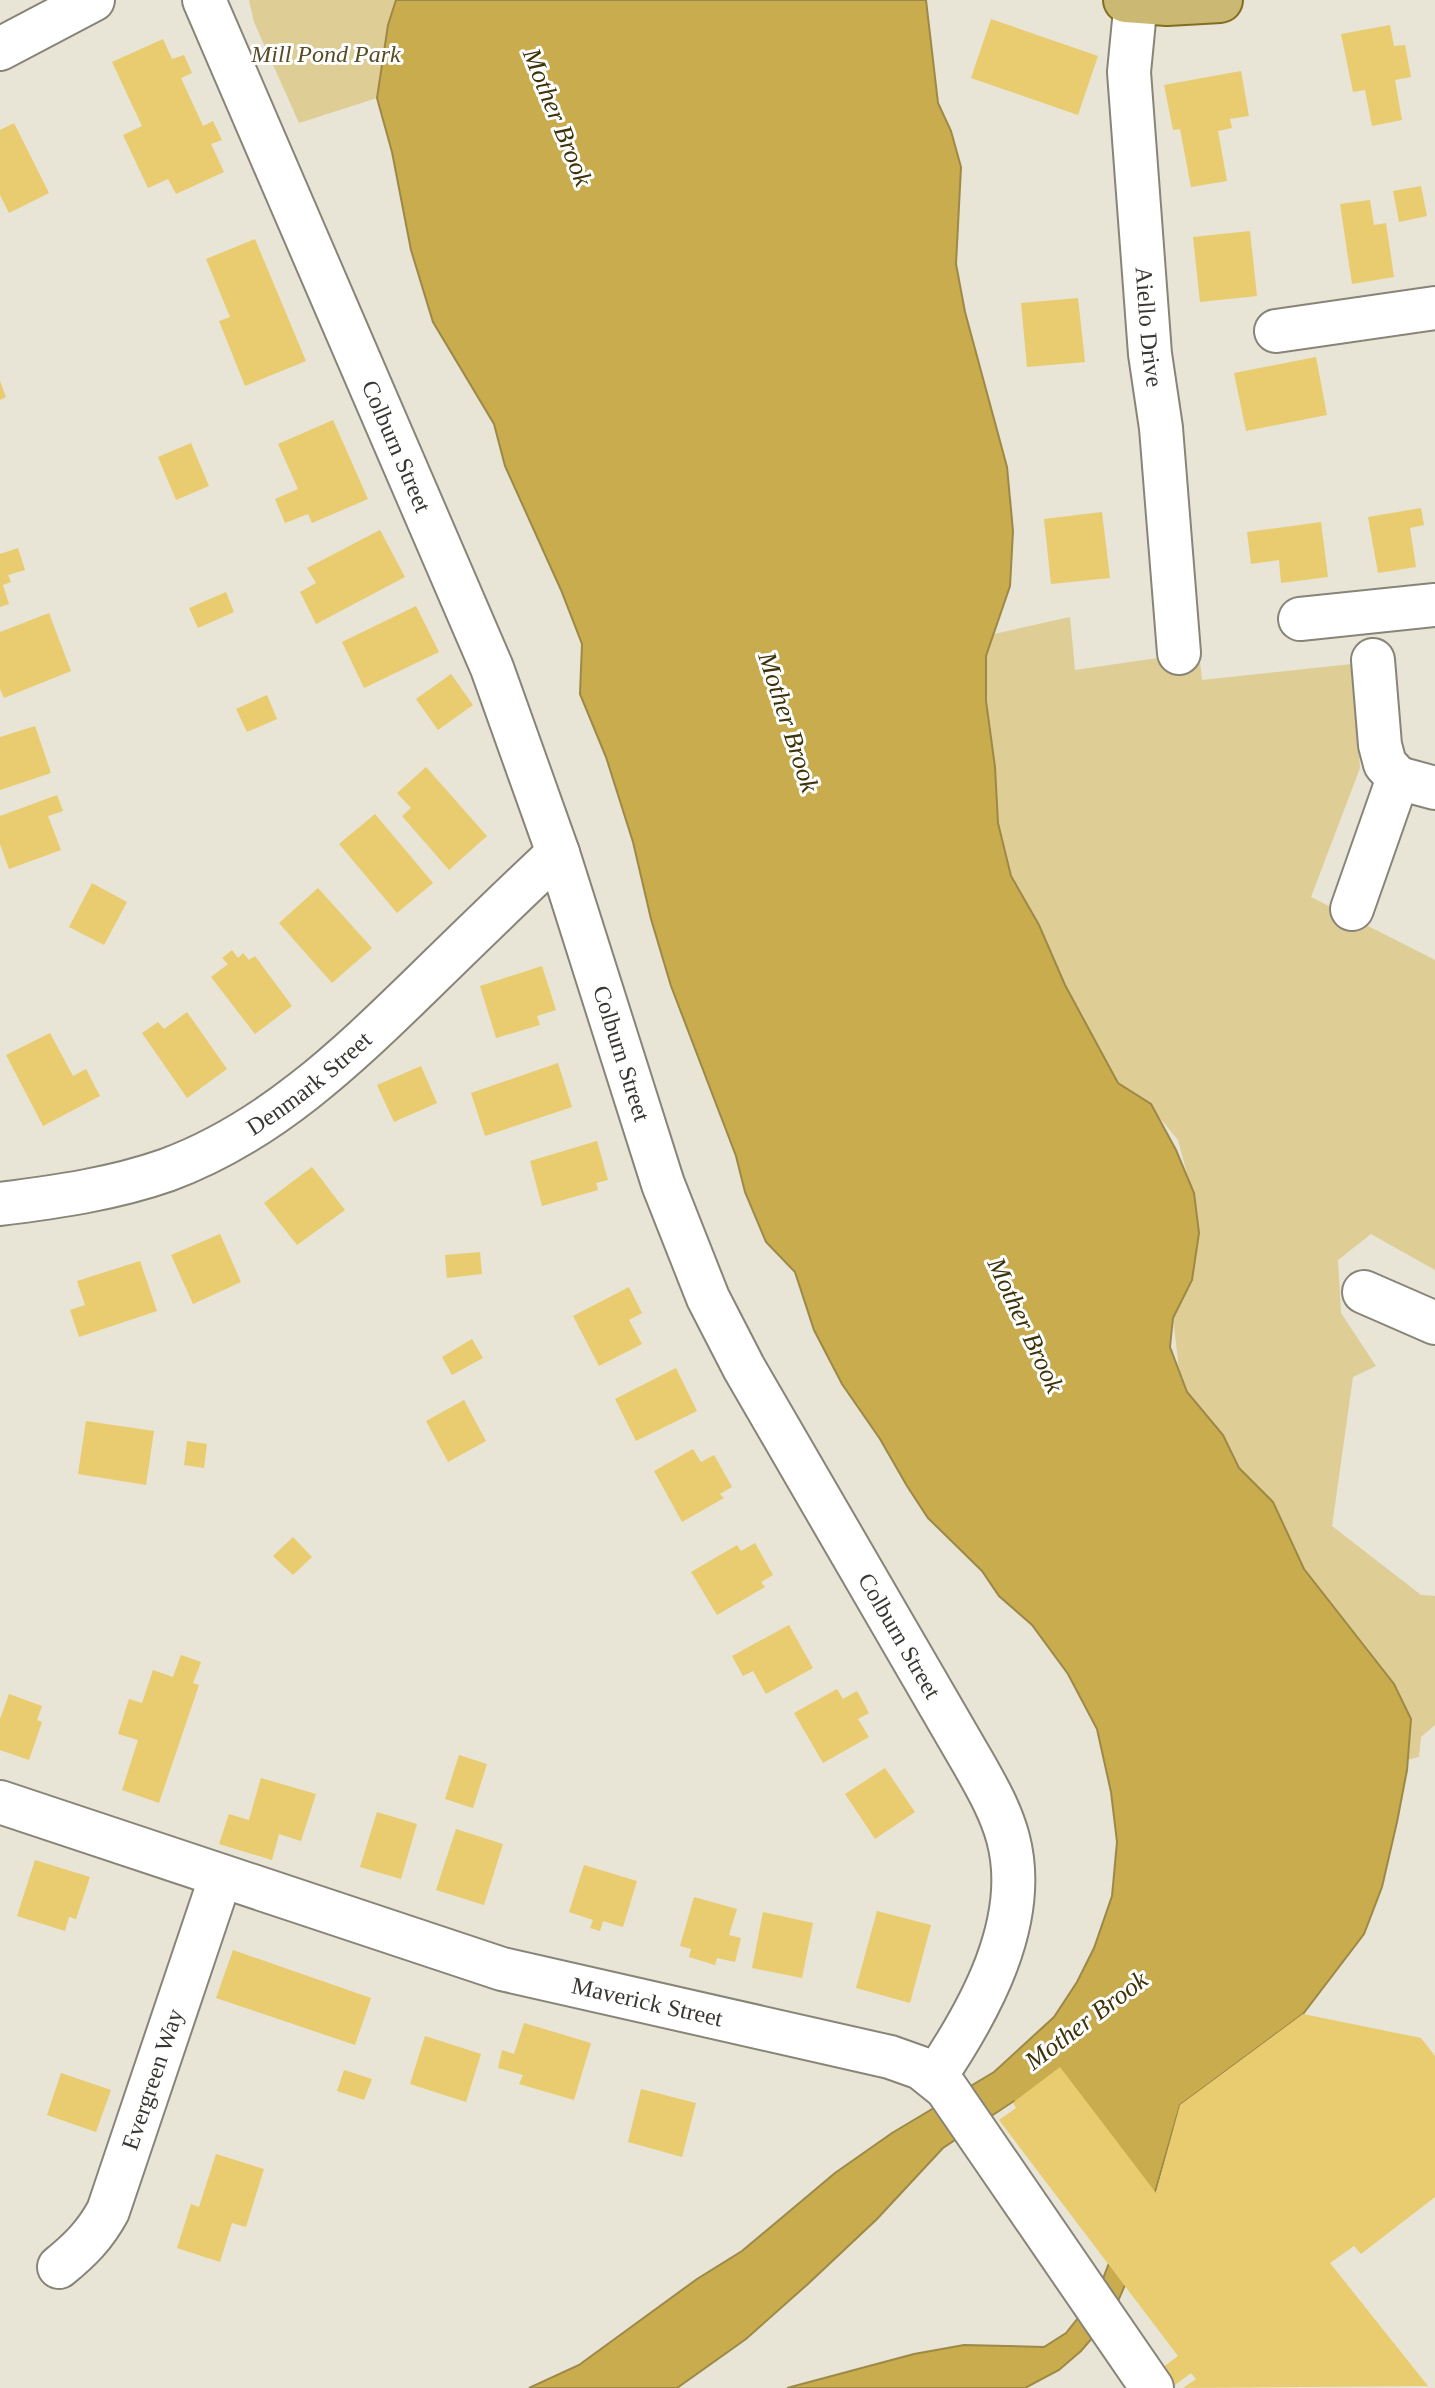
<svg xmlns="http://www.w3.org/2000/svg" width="1435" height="2388" viewBox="0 0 1435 2388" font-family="Georgia,serif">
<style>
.green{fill:#decd95}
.water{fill:#c8ac4e;stroke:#9d8946;stroke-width:2}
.building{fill:#e8cc6f}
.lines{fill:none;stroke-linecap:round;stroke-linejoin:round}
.minor-casing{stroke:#888477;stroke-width:46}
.major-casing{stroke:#826e1f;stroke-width:48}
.minor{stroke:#fff;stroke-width:42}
.major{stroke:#cbb973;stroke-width:44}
.labels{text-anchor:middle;stroke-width:6;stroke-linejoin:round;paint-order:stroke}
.park-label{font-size:24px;font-style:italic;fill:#584c24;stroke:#fff}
.street-label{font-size:24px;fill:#393732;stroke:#fff}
.water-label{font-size:26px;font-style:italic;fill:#3e3208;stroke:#fff}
</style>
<rect width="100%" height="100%" fill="#e8e4d6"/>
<path class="green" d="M 249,0 L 396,0 L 388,25 L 377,98 L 299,123 L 254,22 Z
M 1070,617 L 1075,670 L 1199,652 L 1202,680 L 1352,664 L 1360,768 L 1311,897 L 1435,960 L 1435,1270 L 1371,1234 L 1338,1260 L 1341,1313 L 1376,1366 L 1353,1377 L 1332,1526 L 1421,1595 L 1435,1596 L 1435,1725 L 1421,1737 L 1419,1757 L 1407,1760 L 1411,1720 L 1304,1569 L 1281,1521 L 1198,1424 L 1179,1369 L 1173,1318 L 1190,1184 L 1178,1140 L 1145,1100 L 1118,1083 L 1065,985 L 1039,925 L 1011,876 L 998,823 L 995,767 L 986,701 L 986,656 L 994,634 Z"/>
<path class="water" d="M 396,0 L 926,0 L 938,103 L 951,131 L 961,167 L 956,264 L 965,312 L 1007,467 L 1013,531 L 1010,586 L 986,656 L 986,701 L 995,767 L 998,823 L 1011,876 L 1039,925 L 1065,985 L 1118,1083 L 1151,1104 L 1176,1150 L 1194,1193 L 1199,1233 L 1192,1280 L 1173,1318 L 1170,1347 L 1187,1392 L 1223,1435 L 1239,1468 L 1273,1502 L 1304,1569 L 1394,1684 L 1411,1719 L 1407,1770 L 1397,1822 L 1382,1887 L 1364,1934 L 1303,2014 L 1180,2105 L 1135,2262 L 1112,2315 L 1081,2351 L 1059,2370 L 1025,2388 L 787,2388 L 914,2354 L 964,2345 L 1044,2347 L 1066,2333 L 1097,2294 L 1118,2240 L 1014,2101 L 943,2148 L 877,2219 L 809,2283 L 746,2339 L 677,2388 L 529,2388 L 579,2365 L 697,2279 L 742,2251 L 835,2173 L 892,2133 L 994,2072 L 1054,2017 L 1077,1982 L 1094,1948 L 1112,1896 L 1117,1842 L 1111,1792 L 1097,1729 L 1068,1674 L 1032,1625 L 999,1596 L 982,1571 L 928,1518 L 907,1486 L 880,1439 L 842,1384 L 814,1330 L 795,1272 L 766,1242 L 745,1192 L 736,1156 L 671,986 L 651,919 L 633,842 L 606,757 L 580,694 L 582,644 L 561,590 L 505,466 L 494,424 L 433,322 L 411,250 L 392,152 L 377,98 L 388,25 Z"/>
<path class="building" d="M 991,19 L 1098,56 L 1078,115 L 971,78 Z
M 1390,25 L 1394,46 L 1405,45 L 1411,77 L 1395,80 L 1402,120 L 1372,126 L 1365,90 L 1353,92 L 1341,34 Z
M 163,39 L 172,59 L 184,55 L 192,73 L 181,78 L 203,126 L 213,121 L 222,140 L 211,144 L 224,172 L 176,194 L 168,179 L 148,188 L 123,135 L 142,126 L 112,62 Z
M 1241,71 L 1249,116 L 1230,119 L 1232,128 L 1218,131 L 1227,181 L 1191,187 L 1180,129 L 1173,130 L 1164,85 Z
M 14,123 L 49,193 L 9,213 L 0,195 L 0,130 Z
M 1421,186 L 1427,216 L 1399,222 L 1393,191 Z
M 1370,200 L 1374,225 L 1386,223 L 1394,277 L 1352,284 L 1340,204 Z
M 1250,231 L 1257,296 L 1200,302 L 1193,237 Z
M 255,239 L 306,361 L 245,386 L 219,321 L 230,317 L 206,259 Z
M 1078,298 L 1085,362 L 1027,367 L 1021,303 Z
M 1316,357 L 1327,415 L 1246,431 L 1234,373 Z
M 0,381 L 6,397 L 0,400 Z
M 333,420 L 368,499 L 312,523 L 308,514 L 285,523 L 275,499 L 298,489 L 278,444 Z
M 191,443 L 209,486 L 176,500 L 158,457 Z
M 1421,508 L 1424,525 L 1410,528 L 1416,567 L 1378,573 L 1368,517 Z
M 1102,512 L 1110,578 L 1051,584 L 1044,519 Z
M 1321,522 L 1328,577 L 1281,583 L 1279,560 L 1251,564 L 1247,532 Z
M 380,530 L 405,577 L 316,624 L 300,592 L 316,583 L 307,568 Z
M 18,548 L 25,570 L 8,575 L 11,582 L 3,585 L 9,604 L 0,607 L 0,554 Z
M 226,592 L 234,612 L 198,628 L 189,608 Z
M 416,606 L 439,652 L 364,688 L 342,642 Z
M 49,613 L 71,671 L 4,698 L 0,689 L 0,632 Z
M 451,674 L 473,705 L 438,730 L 416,699 Z
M 267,695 L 277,719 L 247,732 L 236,709 Z
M 35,726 L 51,773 L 0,790 L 0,737 Z
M 426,767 L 487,836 L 449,870 L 402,816 L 411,808 L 397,793 Z
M 57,795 L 63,811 L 48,816 L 61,850 L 9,869 L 0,844 L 0,816 Z
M 375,814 L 433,883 L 397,913 L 339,844 Z
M 92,883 L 127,902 L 104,945 L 69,927 Z
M 318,888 L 372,948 L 332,983 L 279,923 Z
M 232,950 L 238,958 L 243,953 L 249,960 L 255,956 L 292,1006 L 255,1034 L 211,977 L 228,964 L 222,958 Z
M 542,966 L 556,1010 L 537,1016 L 540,1025 L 496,1038 L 480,986 Z
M 187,1012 L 227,1069 L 187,1098 L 142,1033 L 158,1022 L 164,1029 Z
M 50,1033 L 73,1076 L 86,1069 L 100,1096 L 43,1126 L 6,1055 Z
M 558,1063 L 572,1107 L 485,1136 L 471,1093 Z
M 421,1066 L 437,1103 L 394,1122 L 377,1085 Z
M 597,1141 L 608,1180 L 596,1183 L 598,1190 L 542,1206 L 530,1161 Z
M 312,1167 L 345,1210 L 297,1245 L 264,1203 Z
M 220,1234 L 241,1282 L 193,1304 L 171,1255 Z
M 480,1252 L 482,1274 L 447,1278 L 445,1255 Z
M 140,1261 L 157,1311 L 79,1337 L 70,1310 L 85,1305 L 77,1281 Z
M 629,1287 L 642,1313 L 629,1320 L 642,1344 L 599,1366 L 573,1316 Z
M 472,1339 L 483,1358 L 452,1375 L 442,1357 Z
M 676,1368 L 697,1411 L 636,1441 L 615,1399 Z
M 464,1400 L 486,1441 L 448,1462 L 426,1421 Z
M 86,1421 L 154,1431 L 146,1485 L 78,1474 Z
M 187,1441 L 207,1444 L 204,1468 L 184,1465 Z
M 693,1449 L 701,1462 L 714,1455 L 732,1487 L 720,1494 L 724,1498 L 682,1522 L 654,1471 Z
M 293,1537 L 312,1557 L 293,1575 L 273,1556 Z
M 755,1543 L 773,1575 L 761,1582 L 765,1587 L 717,1615 L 691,1572 L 737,1545 L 741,1551 Z
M 789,1625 L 813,1668 L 766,1694 L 753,1671 L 743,1676 L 732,1656 Z
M 181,1655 L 201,1662 L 193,1683 L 199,1685 L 159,1803 L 122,1790 L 138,1740 L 118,1734 L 129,1699 L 142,1703 L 153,1670 L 173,1677 Z
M 837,1689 L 843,1699 L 857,1691 L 869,1713 L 858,1719 L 869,1737 L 823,1763 L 794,1713 Z
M 9,1694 L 42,1706 L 37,1720 L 42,1722 L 29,1760 L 0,1750 L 0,1719 Z
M 459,1755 L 487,1764 L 473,1808 L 445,1799 Z
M 885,1768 L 915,1812 L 875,1839 L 845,1794 Z
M 261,1778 L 316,1794 L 301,1841 L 279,1834 L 272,1860 L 219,1844 L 229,1814 L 249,1820 Z
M 377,1812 L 417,1824 L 401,1879 L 360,1867 Z
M 456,1829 L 503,1844 L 484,1905 L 436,1890 Z
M 35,1860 L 90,1877 L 76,1919 L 69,1917 L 65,1931 L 17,1916 Z
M 584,1865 L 637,1881 L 623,1927 L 603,1921 L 600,1931 L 590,1928 L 593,1920 L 569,1912 Z
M 694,1897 L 737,1909 L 729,1935 L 741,1938 L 735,1962 L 717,1958 L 715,1965 L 689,1957 L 691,1949 L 680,1946 Z
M 877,1911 L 931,1925 L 910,2003 L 856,1988 Z
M 763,1912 L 813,1923 L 802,1978 L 752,1968 Z
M 233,1950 L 371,1998 L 355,2045 L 216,1998 Z
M 1303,2014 L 1421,2038 L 1435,2056 L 1435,2197 L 1361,2254 L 1354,2246 L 1330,2263 L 1428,2386 L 1183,2388 L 1196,2379 L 1191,2373 L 1171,2388 L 1158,2371 L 1178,2356 L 999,2120 L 1016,2108 L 1013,2103 L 1015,2101 L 1060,2067 L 1156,2193 L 1180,2105 Z
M 524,2023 L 591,2043 L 574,2100 L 519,2084 L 523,2075 L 498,2068 L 502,2050 L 514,2054 Z
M 425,2036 L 481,2054 L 466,2102 L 410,2084 Z
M 344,2070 L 372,2079 L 364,2100 L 337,2091 Z
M 61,2073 L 111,2090 L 96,2132 L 47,2115 Z
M 641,2089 L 696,2103 L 682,2157 L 628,2142 Z
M 216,2154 L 264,2169 L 246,2227 L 232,2223 L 220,2262 L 177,2248 L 191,2204 L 199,2207 Z"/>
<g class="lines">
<defs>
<g id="minor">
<path id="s1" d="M 204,0 L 492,668 L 558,853 L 663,1184 L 708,1298 L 744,1368 L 975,1766 C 988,1789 1001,1812 1008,1838 C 1030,1921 980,2010 935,2077"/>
<path id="s2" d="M 1136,0 L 1129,72 L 1150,354 L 1161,428 L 1179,653"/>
<path d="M 0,49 L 93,0"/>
<path d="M 1276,331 L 1435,308"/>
<path d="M 1300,619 L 1435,605"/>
<path d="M 1373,660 L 1380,745 L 1385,764 L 1398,778"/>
<path d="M 1352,909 L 1398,778 L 1435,788"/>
<path id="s3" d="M 0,1204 C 56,1197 113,1189 167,1170 C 268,1133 346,1058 422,984 C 467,940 512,896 558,853"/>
<path d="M 1364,1292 L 1435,1323"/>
<path id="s4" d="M 0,1802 L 502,1969 L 890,2057 L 921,2068 L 946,2088 L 1152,2388"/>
<path id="s5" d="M 59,2267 C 80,2250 95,2235 108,2211 L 221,1876"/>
</g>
<path id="major" d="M 1126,0 L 1167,3 L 1220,0"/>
</defs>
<use href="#minor" class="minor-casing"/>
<use href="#major" class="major-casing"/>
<use href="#minor" class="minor"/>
<use href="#major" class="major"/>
</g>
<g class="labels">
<g class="park-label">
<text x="326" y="62">Mill Pond Park</text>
</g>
<g class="street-label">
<text dy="8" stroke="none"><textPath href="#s2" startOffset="328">Aiello Drive</textPath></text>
<text dy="8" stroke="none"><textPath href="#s1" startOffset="486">Colburn Street</textPath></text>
<text dy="8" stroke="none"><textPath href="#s1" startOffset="1134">Colburn Street</textPath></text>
<text dy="8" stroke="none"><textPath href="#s3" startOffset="338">Denmark Street</textPath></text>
<text dy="8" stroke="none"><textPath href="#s1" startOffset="1782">Colburn Street</textPath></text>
<text dy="8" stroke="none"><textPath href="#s4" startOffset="678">Maverick Street</textPath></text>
<text dy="8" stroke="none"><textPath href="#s5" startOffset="214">Evergreen Way</textPath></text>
</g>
<g class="water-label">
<text transform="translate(558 117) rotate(68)" y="9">Mother Brook</text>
<text transform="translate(789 722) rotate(72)" y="9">Mother Brook</text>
<text transform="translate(1026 1325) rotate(65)" y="9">Mother Brook</text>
<text transform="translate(1086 2020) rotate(-37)" y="9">Mother Brook</text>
</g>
</g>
</svg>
